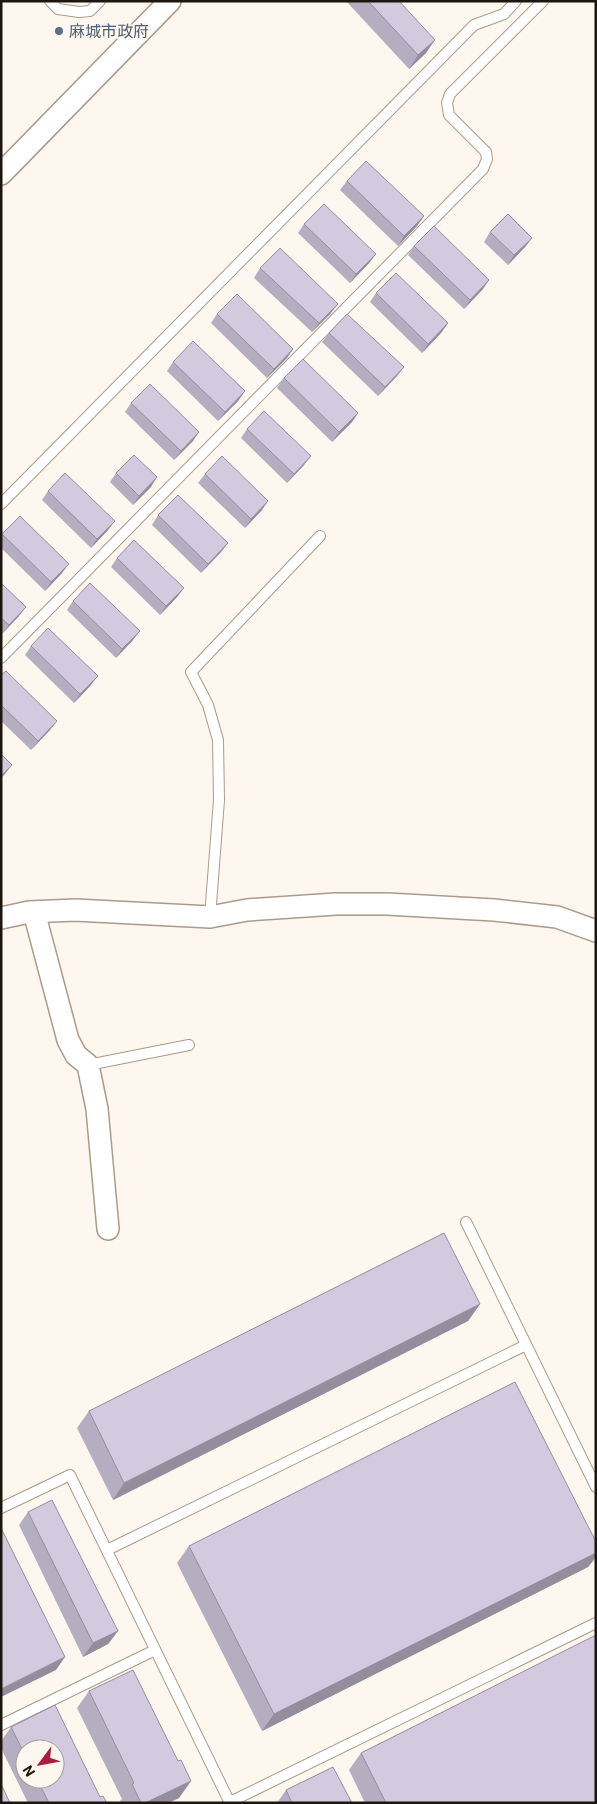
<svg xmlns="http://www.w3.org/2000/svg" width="597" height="1804" viewBox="0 0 597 1804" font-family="Roboto,'Noto Sans SC',sans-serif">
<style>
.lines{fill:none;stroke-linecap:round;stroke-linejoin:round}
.lane-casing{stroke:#ab9b89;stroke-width:12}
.street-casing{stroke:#ab9b89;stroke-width:24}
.lane{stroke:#fff;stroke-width:10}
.street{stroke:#fff;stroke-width:21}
.wall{fill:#b5aec1;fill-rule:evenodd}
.shaded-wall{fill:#948d9d}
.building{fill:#d3cae0;stroke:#948d9d}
.service-dot{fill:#5c6f8a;stroke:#fdf7ef;stroke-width:2}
.labels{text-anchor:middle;stroke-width:4;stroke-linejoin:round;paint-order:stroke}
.service-label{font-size:16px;fill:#4e5e75;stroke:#fdf7ef;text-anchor:start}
</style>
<rect width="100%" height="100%" fill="#fdf7ef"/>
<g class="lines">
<defs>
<path id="lane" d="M 50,1 L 58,9 L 79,12 L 90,11 L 100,1
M 1,504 L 474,25 L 504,14 L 516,1
M 1,658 L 483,169 L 487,159 L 486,152 L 449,115 L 447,103 L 450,94 L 543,1
M 210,917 L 219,800 L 218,740 L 208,705 L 191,672 L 320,536
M 88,1065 L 189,1045
M 466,1222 L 596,1487
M 1,1508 L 70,1475 L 230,1803
M 107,1550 L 526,1345
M 1,1725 L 155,1650
M 228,1803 L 596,1623"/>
<path id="street" d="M 1,174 L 170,1
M 34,912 L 68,1040 L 76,1055 L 88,1065 L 97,1109 L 108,1229
M 1,918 L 29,912 L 75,910 L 210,917 L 247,910 L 336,904 L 387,904 L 494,910 L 557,917 L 596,931"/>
</defs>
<use href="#lane" class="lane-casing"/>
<use href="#street" class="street-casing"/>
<use href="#lane" class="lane"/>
<use href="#street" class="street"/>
</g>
<path class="wall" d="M 346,1 L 399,1 L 426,53 L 409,69 Z
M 347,181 L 424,216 L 417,226 L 398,246 L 340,190 Z
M 304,224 L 376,254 L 369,263 L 350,283 L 298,233 Z
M 490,232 L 532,238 L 525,247 L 508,265 L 484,242 Z
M 414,246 L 483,289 L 464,309 L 408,255 Z
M 260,268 L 331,313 L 312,332 L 254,278 Z
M 376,293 L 448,323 L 441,333 L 422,353 L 370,302 Z
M 217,314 L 293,349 L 287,358 L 267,378 L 211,323 Z
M 329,333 L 397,376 L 378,396 L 322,342 Z
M 173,362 L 245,391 L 238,401 L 218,421 L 167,371 Z
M 284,378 L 358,413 L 352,422 L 332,442 L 277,388 Z
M 131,403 L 193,441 L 174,460 L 125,412 Z
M 247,429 L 304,465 L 287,483 L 241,438 Z
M 116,473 L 151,487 L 133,505 L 110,482 Z
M 205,474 L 262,510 L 245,528 L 198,483 Z
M 48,491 L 108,530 L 91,548 L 42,500 Z
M 158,515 L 228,543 L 221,552 L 201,573 L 152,525 Z
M 2,534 L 62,573 L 45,591 L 1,548 L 1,535 Z
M 117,558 L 184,588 L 177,597 L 160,615 L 111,567 Z
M 1,583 L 19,616 L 2,634 L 1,633 Z
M 73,601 L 133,640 L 116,658 L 67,610 Z
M 31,646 L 91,685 L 74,703 L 25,655 Z
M 1,675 L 50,730 L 31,750 L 1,721 Z
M 480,1304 L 468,1321 L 113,1500 L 77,1428 L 89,1411 Z
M 28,1512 L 118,1631 L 108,1644 L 83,1657 L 19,1525 Z
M 596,1542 L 596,1557 L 588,1567 L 262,1731 L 177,1563 L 189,1546 Z
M 89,1691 L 179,1798 L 168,1803 L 121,1803 L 120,1801 L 122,1799 L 77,1708 Z
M 11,1727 L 100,1797 L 107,1803 L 28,1803 L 1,1748 L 1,1741 ZM 25,1749 L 55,1779 L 25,1779 Z
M 361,1753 L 596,1803 L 365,1803 L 349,1770 Z
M 286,1790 L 352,1803 L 277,1803 Z"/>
<path class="shaded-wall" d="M 435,40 L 426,53 L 409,69 L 418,55 Z
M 424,216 L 417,226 L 398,246 L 404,236 Z
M 532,238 L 525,247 L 508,265 L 514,255 Z
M 376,254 L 369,263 L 350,283 L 356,274 Z
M 489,280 L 483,289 L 464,309 L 470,300 Z
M 338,304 L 331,313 L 312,332 L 319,323 Z
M 448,323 L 441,333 L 422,353 L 428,344 Z
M 293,349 L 287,358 L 267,378 L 274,369 Z
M 404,367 L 397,376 L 378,396 L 385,387 Z
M 245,391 L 238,401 L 218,421 L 225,412 Z
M 358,413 L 352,422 L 332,442 L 339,432 Z
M 199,432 L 193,441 L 174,460 L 181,451 Z
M 311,456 L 304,465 L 287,483 L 294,474 Z
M 157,477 L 151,487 L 133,505 L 139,496 Z
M 268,501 L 262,510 L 245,528 L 251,519 Z
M 115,521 L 108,530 L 91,548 L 97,539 Z
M 228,543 L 221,552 L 201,573 L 208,564 Z
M 69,564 L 62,573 L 45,591 L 51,582 Z
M 184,588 L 177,597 L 160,615 L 166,606 Z
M 26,607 L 19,616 L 2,634 L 9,625 Z
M 140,631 L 133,640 L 116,658 L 122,649 Z
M 98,676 L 91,685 L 74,703 L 80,694 Z
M 57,721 L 50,730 L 31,750 L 38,741 Z
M 12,765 L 5,774 L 1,778 L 1,776 Z
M 480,1304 L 468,1321 L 113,1500 L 124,1483 Z
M 596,1553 L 596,1557 L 588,1567 L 262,1731 L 274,1714 Z
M 118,1631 L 108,1644 L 83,1657 L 93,1643 Z
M 65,1657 L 56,1670 L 1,1697 L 1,1689 Z
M 191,1781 L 179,1798 L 168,1803 L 145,1803 Z"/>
<path class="building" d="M 368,1 L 399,1 L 435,40 L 418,55 Z
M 366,161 L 424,216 L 404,236 L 347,181 Z
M 324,204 L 376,254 L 356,274 L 304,224 Z
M 508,214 L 532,238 L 514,255 L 490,232 Z
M 434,226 L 489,280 L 470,300 L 414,246 Z
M 280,248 L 338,304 L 319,323 L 260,268 Z
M 396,273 L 448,323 L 428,344 L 376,293 Z
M 237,294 L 293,349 L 274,369 L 217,314 Z
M 347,314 L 404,367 L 385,387 L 329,333 Z
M 193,341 L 245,391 L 225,412 L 173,362 Z
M 303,359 L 358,413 L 339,432 L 284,378 Z
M 150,384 L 199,432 L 181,451 L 131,403 Z
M 264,411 L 311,456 L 294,474 L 247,429 Z
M 134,455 L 157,477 L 139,496 L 116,473 Z
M 222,456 L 268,501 L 251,519 L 205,474 Z
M 65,473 L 115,521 L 97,539 L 48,491 Z
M 178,495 L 228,543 L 208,564 L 158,515 Z
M 20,516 L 69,564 L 51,582 L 2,534 Z
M 134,540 L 184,588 L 166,606 L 117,558 Z
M 1,583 L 26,607 L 9,625 L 1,618 Z
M 90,583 L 140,631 L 122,649 L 73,601 Z
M 48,628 L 98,676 L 80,694 L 31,646 Z
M 6,671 L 57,721 L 38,741 L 1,705 L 1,675 Z
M 1,754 L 12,765 L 1,776 Z
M 444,1233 L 480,1304 L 124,1483 L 89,1411 Z
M 515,1382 L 596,1542 L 596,1553 L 274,1714 L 189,1546 Z
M 52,1500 L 118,1631 L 93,1643 L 28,1512 Z
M 1,1528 L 65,1657 L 1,1689 Z
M 596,1635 L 596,1803 L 386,1803 L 361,1753 Z
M 133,1670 L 178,1761 L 181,1760 L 191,1781 L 145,1803 L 141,1803 L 132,1784 L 134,1783 L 89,1691 Z
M 55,1705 L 100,1797 L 103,1796 L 107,1803 L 49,1803 L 37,1779 L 55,1779 L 55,1749 L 25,1749 L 25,1755 L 11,1727 Z
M 333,1767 L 352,1803 L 292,1803 L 286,1790 Z
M 1,1784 L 10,1803 L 1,1803 Z"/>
<circle class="service-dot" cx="59" cy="31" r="5"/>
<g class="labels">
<g class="service-label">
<text x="69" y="37">麻城市政府</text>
</g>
</g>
<rect width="597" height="1804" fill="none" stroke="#1c160f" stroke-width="5"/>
<g transform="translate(40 1764) rotate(238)"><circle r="24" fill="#fdf7ef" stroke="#a39d95"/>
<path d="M0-4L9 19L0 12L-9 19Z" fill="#ae1b42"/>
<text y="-8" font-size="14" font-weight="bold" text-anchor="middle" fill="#1c160f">N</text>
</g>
</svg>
